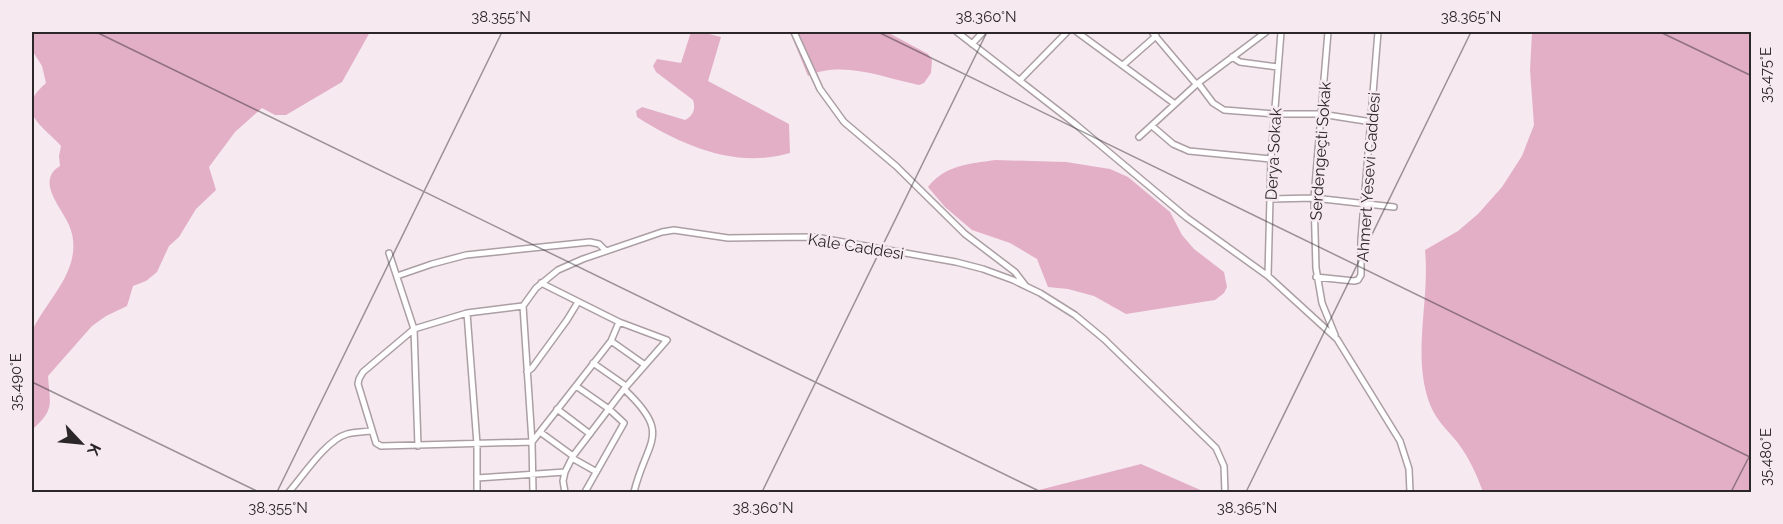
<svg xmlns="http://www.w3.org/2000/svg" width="1783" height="524" viewBox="0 0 1783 524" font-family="Raleway,sans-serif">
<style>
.green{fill:#e3afc7}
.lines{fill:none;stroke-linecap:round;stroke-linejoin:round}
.minor-casing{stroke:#ab9fa4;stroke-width:8}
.minor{stroke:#fff;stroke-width:5}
.ticks{fill:none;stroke:#2b2628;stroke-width:1.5;stroke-opacity:0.45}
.labels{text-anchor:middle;stroke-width:5;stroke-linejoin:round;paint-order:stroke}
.street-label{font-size:16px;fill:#2b2628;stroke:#f6e9ef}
.neatline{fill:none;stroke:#2b2628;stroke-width:2}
.ticks-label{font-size:15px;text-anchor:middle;fill:#2b2628}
</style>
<rect width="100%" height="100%" fill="#f6e9ef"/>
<path class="green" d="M 32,32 L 370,32 L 342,82 L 286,115 L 275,115 L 262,108 L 235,132 L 209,167 L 216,190 L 196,209 L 179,237 L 169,246 L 157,272 L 146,281 L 133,286 L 127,306 L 106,316 L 92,326 L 48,376 C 50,405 55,409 32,430 C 31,413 28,339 33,329 C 45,304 70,281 73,252 C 74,243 73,234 69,225 C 62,208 35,181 60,166 L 59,156 L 61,146 C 42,125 13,111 46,83 L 42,66 L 32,50 Z
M 691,32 L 701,32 L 721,37 L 708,81 L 789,124 L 790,153 C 736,169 683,146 637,117 L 636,111 L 642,107 L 685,120 C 693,116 696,109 693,100 L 656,72 L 653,66 L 657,59 L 681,63 Z
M 790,32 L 887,32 L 928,54 L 932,60 L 931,73 L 924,83 L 919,85 C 884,78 843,60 808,76 Z
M 1532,32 L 1751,32 L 1751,492 L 1483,492 C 1477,475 1469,458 1458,443 C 1446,428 1436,421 1429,402 C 1412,352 1430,302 1425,250 L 1458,231 L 1478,214 L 1502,187 L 1522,156 L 1534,125 L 1530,70 Z
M 995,160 L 1066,162 L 1110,169 L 1128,177 L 1170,212 L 1182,235 L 1194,249 L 1224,272 L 1227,287 L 1224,293 L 1215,300 L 1126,314 L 1094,296 L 1068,289 L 1048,287 L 1037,259 L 1010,243 L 972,230 L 945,207 L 928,187 C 945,165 969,164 995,160 Z
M 1141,464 L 1205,492 L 1031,492 Z"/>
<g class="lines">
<defs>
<path id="minor" d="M 794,32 L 820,89 L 844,122 L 896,166 L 965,234 L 1015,272 L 1025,285
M 957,32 L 1074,123 L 1186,217 L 1268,276 L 1337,339 L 1400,441 L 1409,469 L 1410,492
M 1077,32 L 1175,104
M 1152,32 L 1196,84
M 1328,32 L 1314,198 L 1316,268 L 1322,303 L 1335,335
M 972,44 L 983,32
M 1232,57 L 1240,62 L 1278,67
M 1123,65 L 1156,36
M 1020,80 L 1067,32
M 1198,83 L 1213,103 L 1224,110 L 1274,114 L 1321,114 L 1372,122
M 1152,126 L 1173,144 L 1189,151 L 1271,159
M 1139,137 L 1198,83 L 1266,32
M 1270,199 L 1314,198 L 1394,207
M 389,253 L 414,329 L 418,446
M 397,276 L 432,264 L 466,255 L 590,242 L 599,244 L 606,251
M 1268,276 L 1271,159 L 1281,32
M 1316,277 L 1354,281 L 1358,280 L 1361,275 L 1361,240 L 1378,32
M 523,306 L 467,313 L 414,329 L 363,372 L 359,379 L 358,384 L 376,443 L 381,446 L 532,442 L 611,341 L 619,322 L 541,283
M 467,313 L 477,444 L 477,492
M 611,341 L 645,365
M 593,363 L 626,386
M 527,372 L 532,368 L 567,320 L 578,302
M 576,386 L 609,409 L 624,423 L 585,492
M 624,389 C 673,435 647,439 634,492
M 557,409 L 590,434
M 540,432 L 573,456
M 572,458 L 595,471
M 477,478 L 565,472
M 289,492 C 303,476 326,440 347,434 C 354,432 363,432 371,431
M 533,492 L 532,442 L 523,306 L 536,288 L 558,270 L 583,259 L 662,232 L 674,230 L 728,238 L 815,237 L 956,262 L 983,269 L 1013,280 L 1040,293 L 1075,315 L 1104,339 L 1216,448 L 1224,466 L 1225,492
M 565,492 L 563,481 L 565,472 L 573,456 L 624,389 L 667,340 L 619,322"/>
</defs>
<use href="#minor" class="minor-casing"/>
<use href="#minor" class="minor"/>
</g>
<path class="ticks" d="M 96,32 L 1041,492M 878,32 L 1752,458M 1660,32 L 1752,76M 32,382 L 259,492M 277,492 L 502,32M 762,492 L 987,32M 1246,492 L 1471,32M 1731,492 L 1752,451"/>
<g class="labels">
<g class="street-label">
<text transform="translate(1320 151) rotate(-86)" y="6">Serdengeçti Sokak</text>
<text transform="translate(1273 154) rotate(-87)" y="6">Derya Sokak</text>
<text transform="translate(1368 177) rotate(-86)" y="6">Ahmert Yesevi Caddesi</text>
<text transform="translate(856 246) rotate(9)" y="6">Kale Caddesi</text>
</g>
</g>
<rect width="1783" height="524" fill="none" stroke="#f6e9ef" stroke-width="66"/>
<g transform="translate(81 443) rotate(116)" stroke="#f6e9ef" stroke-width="4.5" paint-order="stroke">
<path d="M0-4.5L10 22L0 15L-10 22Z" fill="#2b2628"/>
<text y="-9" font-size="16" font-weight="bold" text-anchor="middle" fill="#2b2628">K</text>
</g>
<rect x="33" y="33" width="1717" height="458" class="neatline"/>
<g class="ticks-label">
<text x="501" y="22">38.355°N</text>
<text x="986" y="22">38.360°N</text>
<text x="1471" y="22">38.365°N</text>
<text transform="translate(1766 75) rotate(-90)" y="5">35.475°E</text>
<text transform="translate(16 382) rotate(-90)" y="5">35.490°E</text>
<text transform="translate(1766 457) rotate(-90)" y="5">35.480°E</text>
<text x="278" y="513">38.355°N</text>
<text x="763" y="513">38.360°N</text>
<text x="1247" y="513">38.365°N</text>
</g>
</svg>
